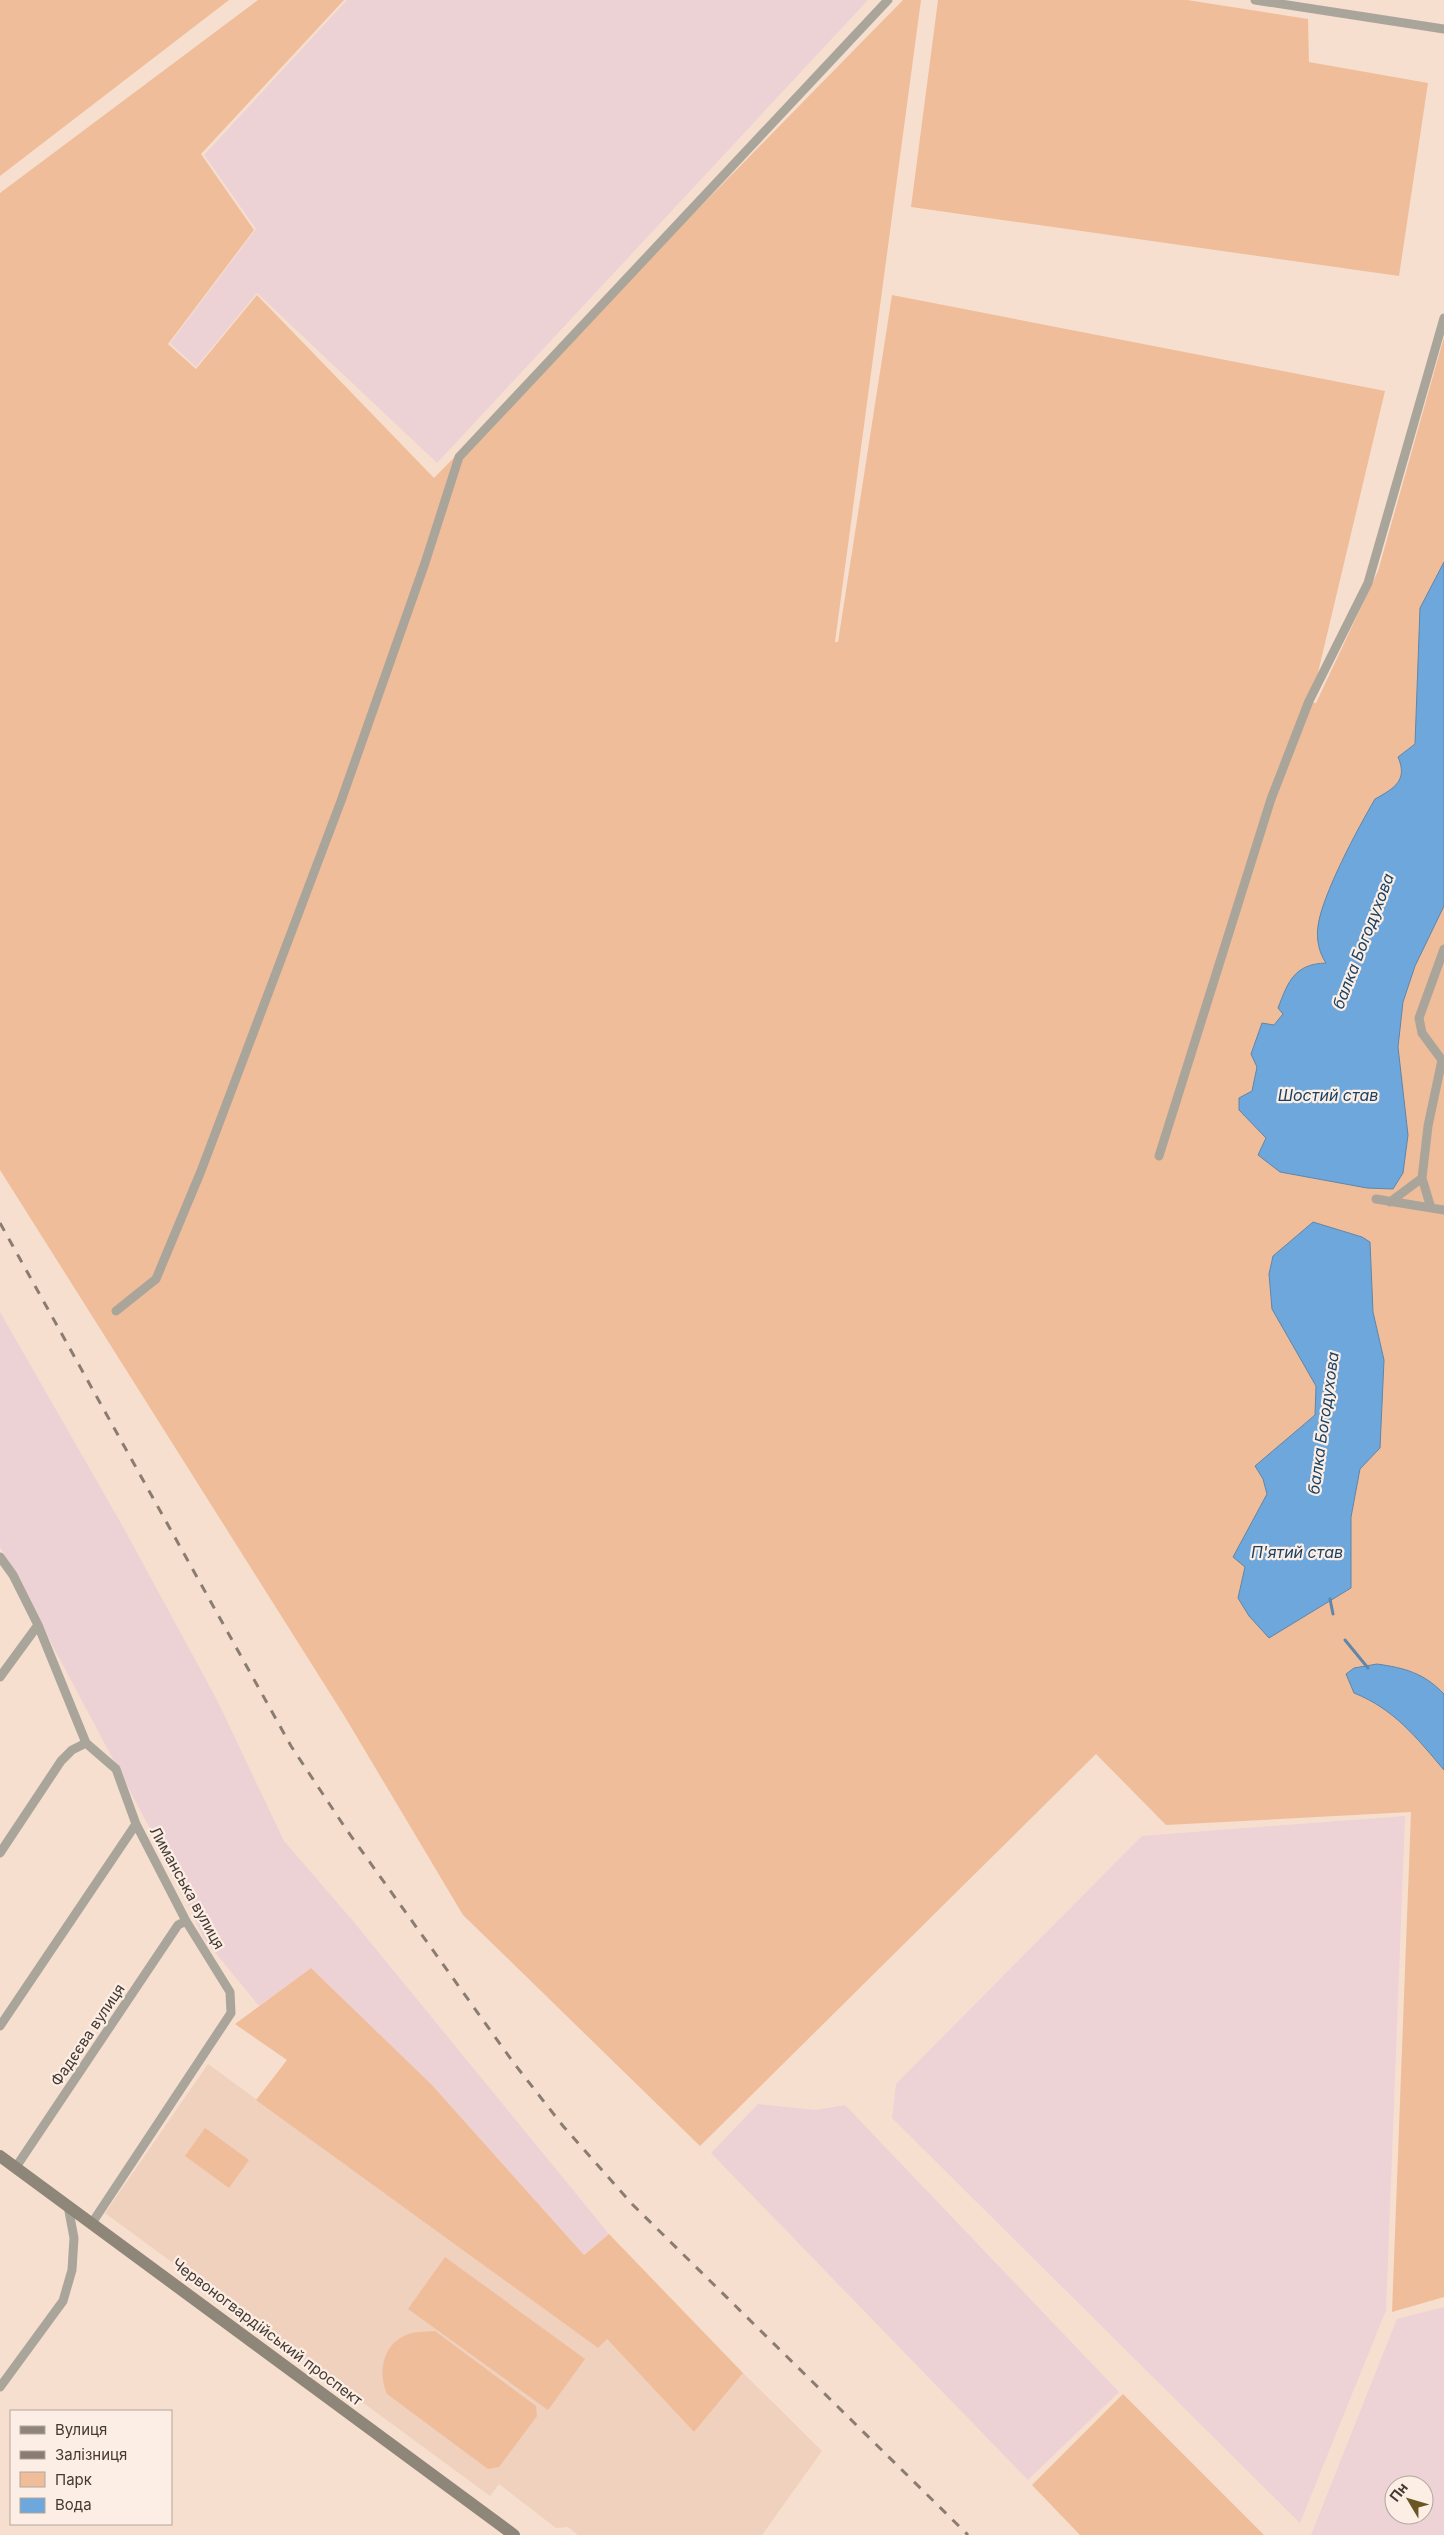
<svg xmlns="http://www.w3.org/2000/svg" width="1444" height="2535" viewBox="0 0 1444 2535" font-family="Inter,sans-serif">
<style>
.built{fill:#efd1bd}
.industrial{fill:#edd2d5}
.medical{fill:#edd2d6;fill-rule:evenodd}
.green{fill:#f0bd9a}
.water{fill:#6da7dc;stroke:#6086a9}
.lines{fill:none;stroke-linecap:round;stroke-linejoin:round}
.stream{stroke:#6086a9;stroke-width:3}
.street{stroke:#aaa59b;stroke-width:9}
.secondary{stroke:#8e8678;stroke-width:12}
.rail{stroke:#8b7c72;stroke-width:3;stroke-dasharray:9 9;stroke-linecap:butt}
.labels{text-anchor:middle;stroke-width:4.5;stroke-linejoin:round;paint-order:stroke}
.street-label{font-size:15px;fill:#433a33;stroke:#fceee4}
.water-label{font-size:16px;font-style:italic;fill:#184266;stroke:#fceee4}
</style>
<rect width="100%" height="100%" fill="#f6dfcf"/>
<path class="built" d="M 208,2064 L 598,2348 L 607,2339 L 694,2432 L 743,2373 L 822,2451 L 762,2535 L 578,2535 L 568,2527 L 556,2528 L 499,2484 L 490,2496 L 105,2213 Z"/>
<path class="industrial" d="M 347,0 L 868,0 L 437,463 L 257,293 L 196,367 L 170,343 L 256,229 L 204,155 Z
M 0,1312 L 122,1525 L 217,1700 L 284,1841 L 353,1921 L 609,2234 L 584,2255 L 433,2086 L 311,1968 L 259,2006 L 204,1939 L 171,1868 L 0,1547 Z
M 758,2104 L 815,2110 L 845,2105 L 1119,2392 L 1028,2480 L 711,2153 Z"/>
<path class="medical" d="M 1405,1816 L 1386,2310 L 1300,2523 L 892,2118 L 896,2084 L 1142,1836 Z
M 1444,2307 L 1444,2535 L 1311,2535 L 1397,2319 ZM 1394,2485 L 1424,2485 L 1424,2515 L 1394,2515 Z"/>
<path class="green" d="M 0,0 L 229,0 L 0,176 Z
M 258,0 L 344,0 L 201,154 L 254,230 L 168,344 L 196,369 L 257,295 L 434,478 L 903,0 L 921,0 L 835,642 L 838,642 L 892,295 L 1385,391 L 1311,702 L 1316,703 L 1378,571 L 1444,337 L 1444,2297 L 1392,2312 L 1411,1812 L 1166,1825 L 1096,1754 L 700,2146 L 463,1915 L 345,1717 L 0,1170 L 0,193 Z
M 938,0 L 1187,0 L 1308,19 L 1309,62 L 1428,83 L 1399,276 L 911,207 Z
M 311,1968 L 432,2085 L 584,2255 L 609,2234 L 743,2373 L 694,2432 L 607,2339 L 598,2348 L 256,2100 L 287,2060 L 235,2024 Z
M 205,2128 L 249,2160 L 229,2188 L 185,2156 Z
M 445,2257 L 585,2359 L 548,2410 L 408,2309 Z
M 435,2331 L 536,2406 L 537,2416 L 499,2467 L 488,2469 L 387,2394 C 378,2374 382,2346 404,2336 C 412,2331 426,2332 435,2331 Z
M 1123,2394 L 1264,2535 L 1080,2535 L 1032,2485 Z"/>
<path class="water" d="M 1444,562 L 1444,906 L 1415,966 L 1403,1002 L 1398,1047 L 1408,1135 L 1403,1173 L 1393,1189 L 1367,1188 L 1280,1172 L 1258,1155 L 1266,1138 L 1239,1110 L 1239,1098 L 1252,1091 L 1257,1067 L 1251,1054 L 1262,1023 L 1274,1025 L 1283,1014 L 1278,1008 C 1288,982 1294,964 1326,963 C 1319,953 1316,939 1318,926 C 1322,895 1358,828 1375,799 C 1395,788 1408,780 1398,757 L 1415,744 L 1420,608 Z
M 1313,1222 L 1362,1237 L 1370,1242 L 1373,1312 L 1384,1360 L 1380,1448 L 1360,1469 L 1351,1517 L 1351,1588 L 1269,1638 L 1249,1616 L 1238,1598 L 1245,1567 L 1233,1557 L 1267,1494 L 1263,1479 L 1255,1466 L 1315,1415 L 1316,1386 L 1272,1309 L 1269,1274 L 1273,1256 Z
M 1377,1664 C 1405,1668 1424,1673 1444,1694 L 1444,1770 C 1416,1737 1394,1709 1354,1693 L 1346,1674 L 1354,1668 Z"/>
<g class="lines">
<path class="stream" d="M 1330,1599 L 1333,1614
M 1345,1640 L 1368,1668"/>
<path class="street" d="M 1255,0 L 1444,29
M 1159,1156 L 1271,799 L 1309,701 L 1368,583 L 1444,318
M 1376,1199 L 1444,1210
M 1390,1202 L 1422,1178
M 1431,1208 L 1422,1178 L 1428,1126 L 1442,1060 L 1422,1033 L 1419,1018 L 1444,949
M 116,1311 L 156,1279 L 201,1171 L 341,801 L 425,563 L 459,457 L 888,0
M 0,1557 L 13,1575 L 38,1625 L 86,1743 L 116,1769 L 136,1824 L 186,1921 L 230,1992 L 231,2013 L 92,2223
M 0,1677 L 38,1625
M 0,1853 L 61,1761 L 72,1750 L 86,1743
M 0,2026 L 136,1824
M 16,2167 L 178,1925 L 186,1921
M 0,2387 L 63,2301 L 72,2270 L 74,2238 L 68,2206"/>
<path class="secondary" d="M 0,2156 L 514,2535"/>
<path class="rail" d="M 0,1223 L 291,1746 L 346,1829 L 513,2062 L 563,2126 L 633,2205 L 968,2535"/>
</g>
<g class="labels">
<g class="street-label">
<text transform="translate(187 1888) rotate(61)" y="5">Лиманська вулиця</text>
<text transform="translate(88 2035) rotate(-56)" y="5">Фадєєва вулиця</text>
<text transform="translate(267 2332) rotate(37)" y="5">Червоногвардійський проспект</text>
</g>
<g class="water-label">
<text transform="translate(1363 941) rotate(-69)" y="6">балка Богодухова</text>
<text x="1328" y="1101">Шостий став</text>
<text transform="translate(1323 1423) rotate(-82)" y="6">балка Богодухова</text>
<text x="1297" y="1558">П'ятий став</text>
</g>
</g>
<rect x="10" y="2410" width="162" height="115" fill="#fceee4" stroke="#b2a69d"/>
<rect x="20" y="2426" width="25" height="8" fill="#8e8678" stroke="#b2a69d"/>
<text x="55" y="2435" font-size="15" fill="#433a33">Вулиця</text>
<rect x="20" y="2451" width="25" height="8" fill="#8b7c72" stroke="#b2a69d"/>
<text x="55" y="2460" font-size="15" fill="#433a33">Залізниця</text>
<rect x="20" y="2472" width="25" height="15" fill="#f0bd9a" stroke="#b2a69d"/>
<text x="55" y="2485" font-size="15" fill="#433a33">Парк</text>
<rect x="20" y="2498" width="25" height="15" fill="#6da7dc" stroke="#b2a69d"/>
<text x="55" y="2510" font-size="15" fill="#433a33">Вода</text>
<g transform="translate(1409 2500) rotate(308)"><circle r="24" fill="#fceee4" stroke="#b2a69d"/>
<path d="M0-4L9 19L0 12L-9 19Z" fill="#6a5524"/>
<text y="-8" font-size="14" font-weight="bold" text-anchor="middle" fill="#433a33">Пн</text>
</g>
</svg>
